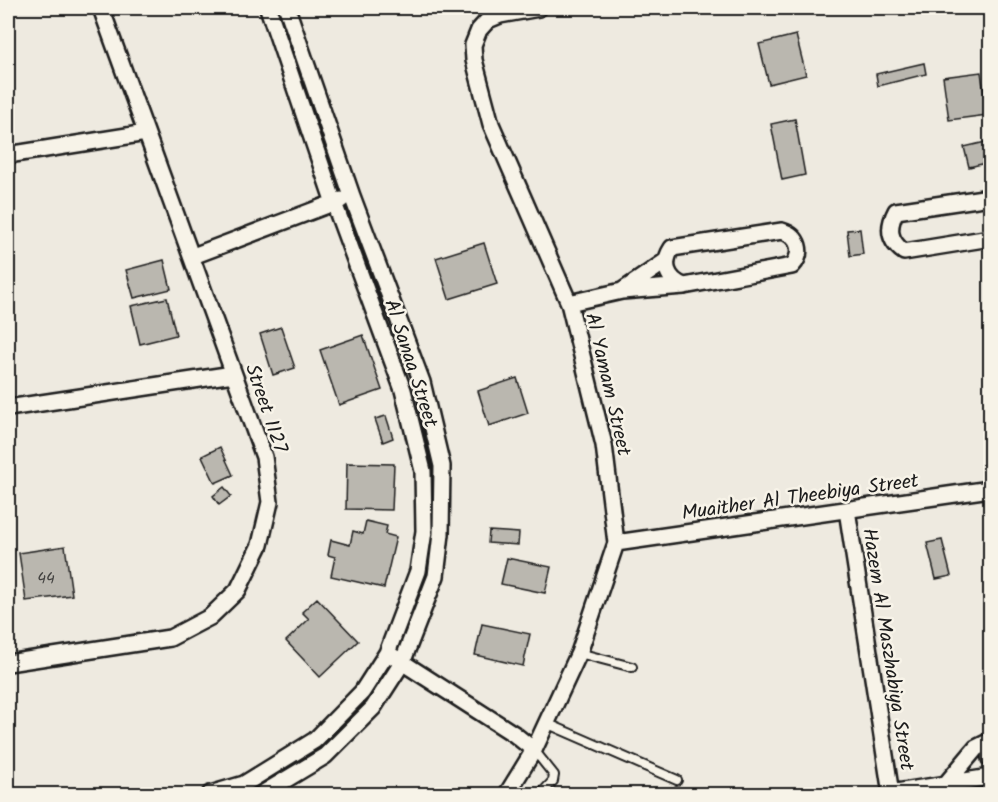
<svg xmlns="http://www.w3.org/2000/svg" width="998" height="802" viewBox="0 0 998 802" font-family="Kalam,sans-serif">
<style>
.building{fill:#bab7af;stroke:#1c1c1c;stroke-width:1.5}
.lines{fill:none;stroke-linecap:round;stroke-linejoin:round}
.lane-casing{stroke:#1c1c1c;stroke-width:12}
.street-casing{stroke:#1c1c1c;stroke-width:20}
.lane{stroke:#f7f3e8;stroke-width:8}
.street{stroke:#f7f3e8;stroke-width:15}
.labels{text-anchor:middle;stroke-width:5;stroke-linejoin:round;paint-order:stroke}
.number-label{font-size:16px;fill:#444341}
.street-label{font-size:20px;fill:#1c1c1c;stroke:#f7f3e8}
</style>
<rect width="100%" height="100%" fill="#eeeae0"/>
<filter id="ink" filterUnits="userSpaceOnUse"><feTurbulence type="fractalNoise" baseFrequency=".0167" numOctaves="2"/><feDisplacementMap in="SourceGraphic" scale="12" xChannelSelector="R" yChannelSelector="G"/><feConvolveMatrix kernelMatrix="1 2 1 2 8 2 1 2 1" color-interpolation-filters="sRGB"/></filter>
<g filter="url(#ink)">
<path class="building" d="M 796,35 L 806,75 L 769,84 L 759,44 Z
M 924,63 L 926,74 L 878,86 L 876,74 Z
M 981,72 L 987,115 L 949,120 L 943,77 Z
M 795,119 L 805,175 L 782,180 L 771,124 Z
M 990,141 L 990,162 L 969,167 L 964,147 Z
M 860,229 L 863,254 L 850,256 L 847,230 Z
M 484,243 L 497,284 L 449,299 L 436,258 Z
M 164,260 L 171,289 L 134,298 L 126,270 Z
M 167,298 L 176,335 L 140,344 L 131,306 Z
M 281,327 L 295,368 L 273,375 L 260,334 Z
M 363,335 L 382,390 L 339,405 L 320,350 Z
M 517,378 L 528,413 L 489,426 L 478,391 Z
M 386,416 L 393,438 L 383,442 L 375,419 Z
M 220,447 L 233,475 L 215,483 L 202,456 Z
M 347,463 L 394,464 L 392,510 L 346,509 Z
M 224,487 L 231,496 L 219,505 L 213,496 Z
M 366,521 L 387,526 L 385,534 L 396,537 L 384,588 L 331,576 L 335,557 L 328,555 L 331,540 L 350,545 L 353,531 L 363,534 Z
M 489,531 L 519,533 L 518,545 L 488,543 Z
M 942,540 L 951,576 L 936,579 L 927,543 Z
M 65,546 L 72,595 L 26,601 L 19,553 Z
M 507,558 L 551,567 L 545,593 L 501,584 Z
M 317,598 L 358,641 L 320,677 L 286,641 L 309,619 L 302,612 Z
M 482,624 L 530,634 L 523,666 L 475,655 Z"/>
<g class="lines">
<defs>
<path id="lane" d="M 579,653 L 632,667
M 546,723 L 677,780
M 534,750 L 554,775 L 553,781 L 541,794"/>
<path id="street" d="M 8,155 L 146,133
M 990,197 L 896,211 C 887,228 889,241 904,252 L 990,238
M 193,256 L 341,200
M 622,291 L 666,261
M 569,303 L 622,291 L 684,286 L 792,266 C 804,253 799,236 782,231 L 672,248 C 662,263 666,279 684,286
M 8,408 L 233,374
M 847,510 L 891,794
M 616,543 L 990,489
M 394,657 L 514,734 L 534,750
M 8,663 L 170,638 L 210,617 L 238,590 L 260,545 L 270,502 L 264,457 L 101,8
M 990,741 L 990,759
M 945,785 L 976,748 L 990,741
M 890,793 L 990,777
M 210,794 L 244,784 L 315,740 L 362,692 L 387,653 L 418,571 L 424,531 L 423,471 L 403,390 L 334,203 L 268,8
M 262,794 L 325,756 L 373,708 L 402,663 L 436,576 L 441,534 L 442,466 L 422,382 L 352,196 L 287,8
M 507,794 L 534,750 L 579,653 L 616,543 L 604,445 L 569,303 L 491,124 L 474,60 L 473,45 L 479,30 L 488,20 L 500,15 L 539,8"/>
</defs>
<use href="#lane" class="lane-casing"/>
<use href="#street" class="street-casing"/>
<use href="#lane" class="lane"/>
<use href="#street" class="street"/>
</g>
</g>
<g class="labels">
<g class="number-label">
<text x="46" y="583">44</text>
</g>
<g class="street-label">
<text transform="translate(412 363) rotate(72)" y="7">Al Sanaa Street</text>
<text transform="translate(609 384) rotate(77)" y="7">Al Yamam Street</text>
<text transform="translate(267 408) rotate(71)" y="7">Street 1127</text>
<text transform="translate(800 496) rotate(-8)" y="7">Muaither Al Theebiya Street</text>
<text transform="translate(889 649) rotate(81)" y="7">Hazem Al Maszhabiya Street</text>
</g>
</g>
<rect width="998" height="802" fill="none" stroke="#f7f3e8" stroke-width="30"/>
<rect x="15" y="15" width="968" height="772" fill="none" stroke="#1c1c1c" stroke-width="2" filter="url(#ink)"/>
</svg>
